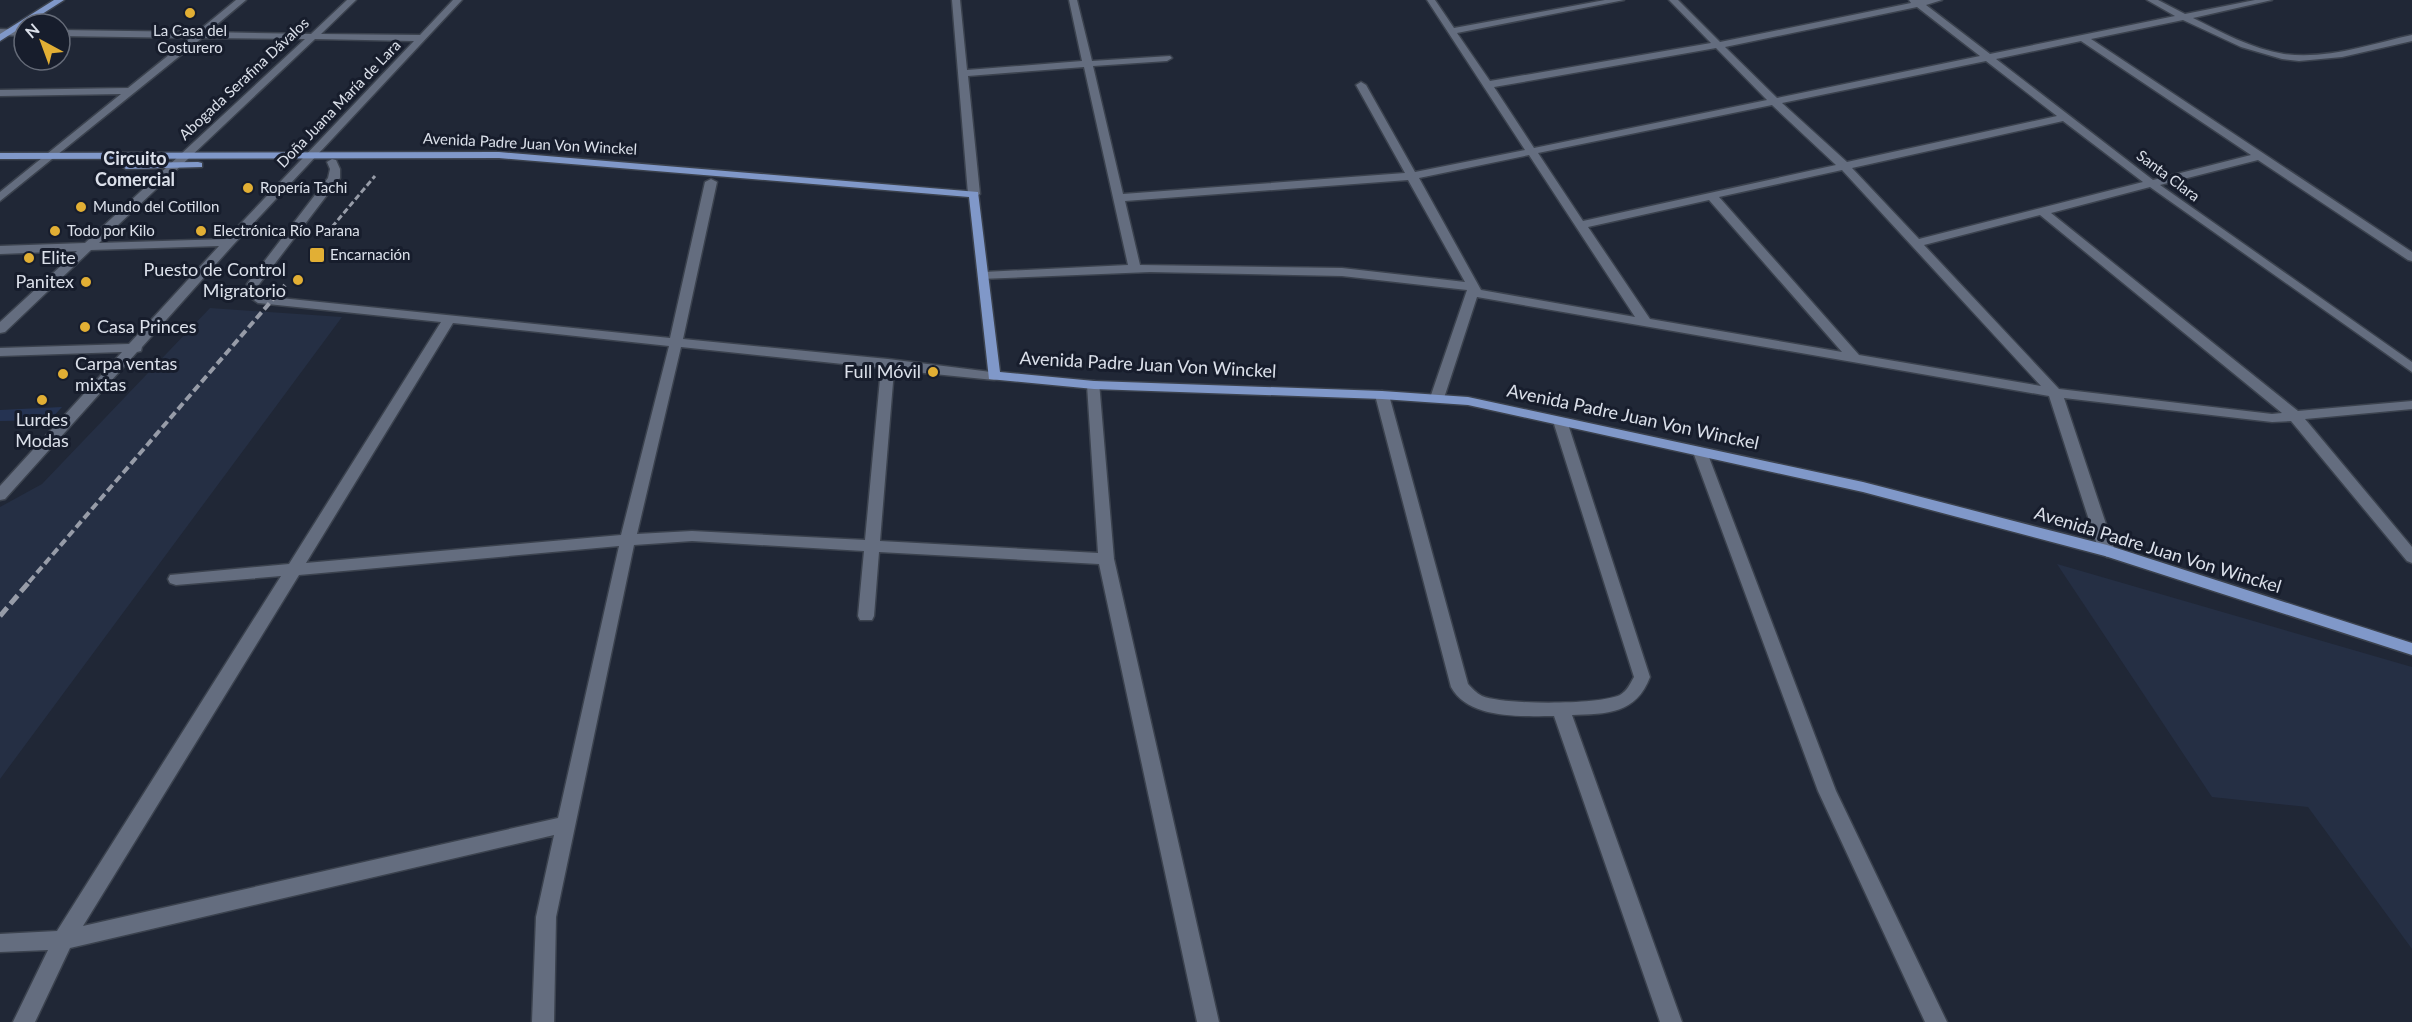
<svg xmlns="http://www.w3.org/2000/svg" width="2412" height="1022" viewBox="0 0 2412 1022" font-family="Lato,sans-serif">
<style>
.built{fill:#252f44}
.green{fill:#253352}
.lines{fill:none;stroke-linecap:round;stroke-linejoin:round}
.minor-casing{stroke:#3b424e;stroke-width:3}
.major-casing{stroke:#3b424e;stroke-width:3}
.minor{fill:#646d7f;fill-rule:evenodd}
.major{fill:#8098c9;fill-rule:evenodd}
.rail-far2{stroke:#979ca8;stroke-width:3;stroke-dasharray:6 3;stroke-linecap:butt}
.rail-far1{stroke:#979ca8;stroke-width:4;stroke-dasharray:8 4;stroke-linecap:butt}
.rail{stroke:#979ca8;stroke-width:5;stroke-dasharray:11 5;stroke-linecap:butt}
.poi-dot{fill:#e2af34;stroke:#171d2c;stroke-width:2}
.labels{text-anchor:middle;stroke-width:6;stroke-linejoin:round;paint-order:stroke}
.far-poi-label{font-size:15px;fill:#dbe0ea;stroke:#171d2c;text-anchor:start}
.far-street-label{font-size:15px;fill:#dbe0ea;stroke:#171d2c}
.far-quarter-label{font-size:18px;font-weight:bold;fill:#dbe0ea;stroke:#171d2c}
.poi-label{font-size:18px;fill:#dbe0ea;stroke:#171d2c;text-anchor:start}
.street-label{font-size:18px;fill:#dbe0ea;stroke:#171d2c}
</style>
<rect width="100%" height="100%" fill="#202736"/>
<path class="built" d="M 210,308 L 342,317 L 0,779 L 0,507 L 42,484 Z
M 2057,564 L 2412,667 L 2412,949 L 2308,807 L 2212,797 Z"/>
<path class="green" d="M 62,407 L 50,420 L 0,421 L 0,410 Z"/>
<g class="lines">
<defs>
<path id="minor" d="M 236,0 L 246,0 L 208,32 L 311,34 L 347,0 L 356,0 L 321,34 L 420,35 L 453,0 L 462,0 L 233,245 L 142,347 L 141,351 L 137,352 L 5,499 L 0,500 L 0,486 L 122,352 L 0,356 L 0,348 L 129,344 L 219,246 L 91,250 L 5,332 L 0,333 L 0,322 L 77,251 L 0,254 L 0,246 L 85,243 L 305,39 L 202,38 L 0,201 L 0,192 L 121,94 L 0,96 L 0,90 L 128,88 L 190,38 L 60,36 L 60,30 L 197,32 ZM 315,39 L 414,41 L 226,239 L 99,243 Z
M 952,0 L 960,0 L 967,70 L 1082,61 L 1069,0 L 1077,0 L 1092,61 L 1170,56 L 1172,58 L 1167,61 L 1093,66 L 1123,194 L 1405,173 L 1356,85 L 1361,82 L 1366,85 L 1415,172 L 1525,150 L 1427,0 L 1435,0 L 1454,28 L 1605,0 L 1624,0 L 1457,33 L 1490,81 L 1711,43 L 1669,0 L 1678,0 L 1720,42 L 1911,3 L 1909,0 L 1942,0 L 1926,5 L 1990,54 L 2175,16 L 2147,0 L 2158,0 L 2185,14 L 2255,0 L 2272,0 L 2193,18 C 2221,32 2252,49 2284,54 C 2327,60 2370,44 2412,35 L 2412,41 L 2342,57 L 2299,61 L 2282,59 L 2241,47 L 2183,20 L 2091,39 L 2412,252 L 2412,261 L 2408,260 L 2258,160 L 2160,185 L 2412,362 L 2412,372 L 2150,187 L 2051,213 L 2298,411 L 2412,401 L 2412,409 L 2305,419 L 2412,547 L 2412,563 L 2407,561 L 2291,421 L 2272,422 L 2064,398 L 2115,551 L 2107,557 L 2099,551 L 2049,396 L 1477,297 L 1444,398 L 1437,402 L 1430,398 L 1467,290 L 1342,276 L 1150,272 L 980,279 L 978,276 L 984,272 L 1128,265 L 1084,67 L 968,76 L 980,194 L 974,197 L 968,194 ZM 1917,7 L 1980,56 L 1777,98 L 1725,47 ZM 2081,41 L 2251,155 L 2153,180 L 1996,59 ZM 1716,48 L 1767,100 L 1534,148 L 1494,87 ZM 1986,61 L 2057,116 L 1847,162 L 1782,103 ZM 1772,105 L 1836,165 L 1583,221 L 1538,153 ZM 2063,121 L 2143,182 L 1919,239 L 1852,168 ZM 1529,155 L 1635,317 L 1481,290 L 1419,178 ZM 1842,170 L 2041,386 L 1859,355 L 1719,197 ZM 1408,180 L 1465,282 L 1342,268 L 1140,265 L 1125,201 ZM 1709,200 L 1842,352 L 1650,319 L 1588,227 ZM 2040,215 L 2282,413 L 2272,414 L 2059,389 L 1924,245 Z
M 0,29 L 24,30 L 24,36 L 0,35 Z
M 332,159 L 336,160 L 340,169 L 340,178 L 257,287 L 257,293 L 261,296 L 670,338 L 705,182 L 711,179 L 717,182 L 683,339 L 888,359 L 999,373 L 1001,376 L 999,379 L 994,380 L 894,370 L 880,541 L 1098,553 L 1087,385 L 1094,381 L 1099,382 L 1114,559 L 1219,1022 L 1197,1022 L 1099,564 L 879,552 L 874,616 L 872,620 L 860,620 L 858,616 L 864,551 L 692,541 L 634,545 L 556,917 L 554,1022 L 532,1022 L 536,917 L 554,835 L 70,948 L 35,1022 L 13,1022 L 48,950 L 0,952 L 0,934 L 57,931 L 281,576 L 176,585 L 170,583 L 168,579 L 170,575 L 289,564 L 441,322 L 258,303 L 245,294 L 247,284 L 328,178 L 330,169 L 327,162 ZM 453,323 L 669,346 L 621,535 L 306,563 ZM 681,347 L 881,368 L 865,540 L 692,531 L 637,534 ZM 619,546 L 558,818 L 83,926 L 299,575 Z
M 1382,391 L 1389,395 L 1468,684 C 1472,688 1476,693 1482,696 C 1504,705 1598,705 1620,695 C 1627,691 1630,684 1634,677 L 1553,421 L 1560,417 L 1567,421 L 1650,677 C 1636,714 1607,714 1572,715 L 1682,1022 L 1660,1022 L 1554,716 C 1523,716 1469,720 1451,687 L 1375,395 Z
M 1700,447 L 1707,452 L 1836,791 L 1947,1022 L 1925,1022 L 1818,791 L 1693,452 Z"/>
<path id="major" d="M 54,0 L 64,0 L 0,41 L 0,34 Z
M 499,152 L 978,192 L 1000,372 L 1094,381 L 1382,391 L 1468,397 L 1863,482 L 2107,545 L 2412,643 L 2412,655 L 2105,556 L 1863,492 L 1468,405 L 1382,399 L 1094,389 L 989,379 L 969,197 L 499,158 L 0,159 L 0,153 Z
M 198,162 L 202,163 L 202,167 L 126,169 L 121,166 L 126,163 Z"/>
</defs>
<use href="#minor" class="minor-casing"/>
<use href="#major" class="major-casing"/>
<use href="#minor" class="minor"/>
<use href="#major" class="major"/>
<path class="rail-far2" d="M 332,227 L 375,176"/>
<path class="rail-far1" d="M 29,582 L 286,284"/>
<path class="rail" d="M 0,616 L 30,581"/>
</g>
<g class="poi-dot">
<circle cx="190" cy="13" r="6"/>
<circle cx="248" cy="188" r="6"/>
<circle cx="81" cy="207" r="6"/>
<circle cx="55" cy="231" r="6"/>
<circle cx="201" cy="231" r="6"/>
<rect x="309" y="247" width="16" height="16" rx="3"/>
<circle cx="29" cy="258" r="6"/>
<circle cx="298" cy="280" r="6"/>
<circle cx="86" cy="282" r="6"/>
<circle cx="85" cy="327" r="6"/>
<circle cx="933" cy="372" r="6"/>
<circle cx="63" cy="374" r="6"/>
<circle cx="42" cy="400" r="6"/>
</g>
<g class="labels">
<g class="far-poi-label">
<text x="190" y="36" text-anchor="middle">La Casa del<tspan x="190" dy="17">Costurero</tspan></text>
<text x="260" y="193">Ropería Tachi</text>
<text x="93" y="212">Mundo del Cotillon</text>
<text x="67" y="236">Todo por Kilo</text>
<text x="213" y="236">Electrónica Río Parana</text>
<text x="330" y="260">Encarnación</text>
</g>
<g class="far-street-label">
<text transform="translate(244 79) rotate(-43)" y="5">Abogada Serafina Dávalos</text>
<text transform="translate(339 104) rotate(-46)" y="5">Doña Juana María de Lara</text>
<text transform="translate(530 144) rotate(3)" y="5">Avenida Padre Juan Von Winckel</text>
<text transform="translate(2168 176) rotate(37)" y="5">Santa Clara</text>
</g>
<g class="far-quarter-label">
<text x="135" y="165">Circuito<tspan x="135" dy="21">Comercial</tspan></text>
</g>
<g class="poi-label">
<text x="41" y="264">Elite</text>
<text x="286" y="276" text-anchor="end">Puesto de Control<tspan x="286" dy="21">Migratorio</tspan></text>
<text x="74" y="288" text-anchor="end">Panitex</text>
<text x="97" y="333">Casa Princes</text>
<text x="75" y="370">Carpa ventas<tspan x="75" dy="21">mixtas</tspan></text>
<text x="921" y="378" text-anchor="end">Full Móvil</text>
<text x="42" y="426" text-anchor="middle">Lurdes<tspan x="42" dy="21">Modas</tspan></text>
</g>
<g class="street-label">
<text transform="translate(1148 365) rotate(3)" y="6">Avenida Padre Juan Von Winckel</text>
<text transform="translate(1633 417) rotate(12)" y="6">Avenida Padre Juan Von Winckel</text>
<text transform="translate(2158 550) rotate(17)" y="6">Avenida Padre Juan Von Winckel</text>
</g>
</g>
<g transform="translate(42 42) rotate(319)"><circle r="28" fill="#171d2c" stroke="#656b78" stroke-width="1.5"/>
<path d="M0-4.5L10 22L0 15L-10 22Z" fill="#e2af34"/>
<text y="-9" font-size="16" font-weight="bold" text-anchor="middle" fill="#dbe0ea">N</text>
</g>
</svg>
